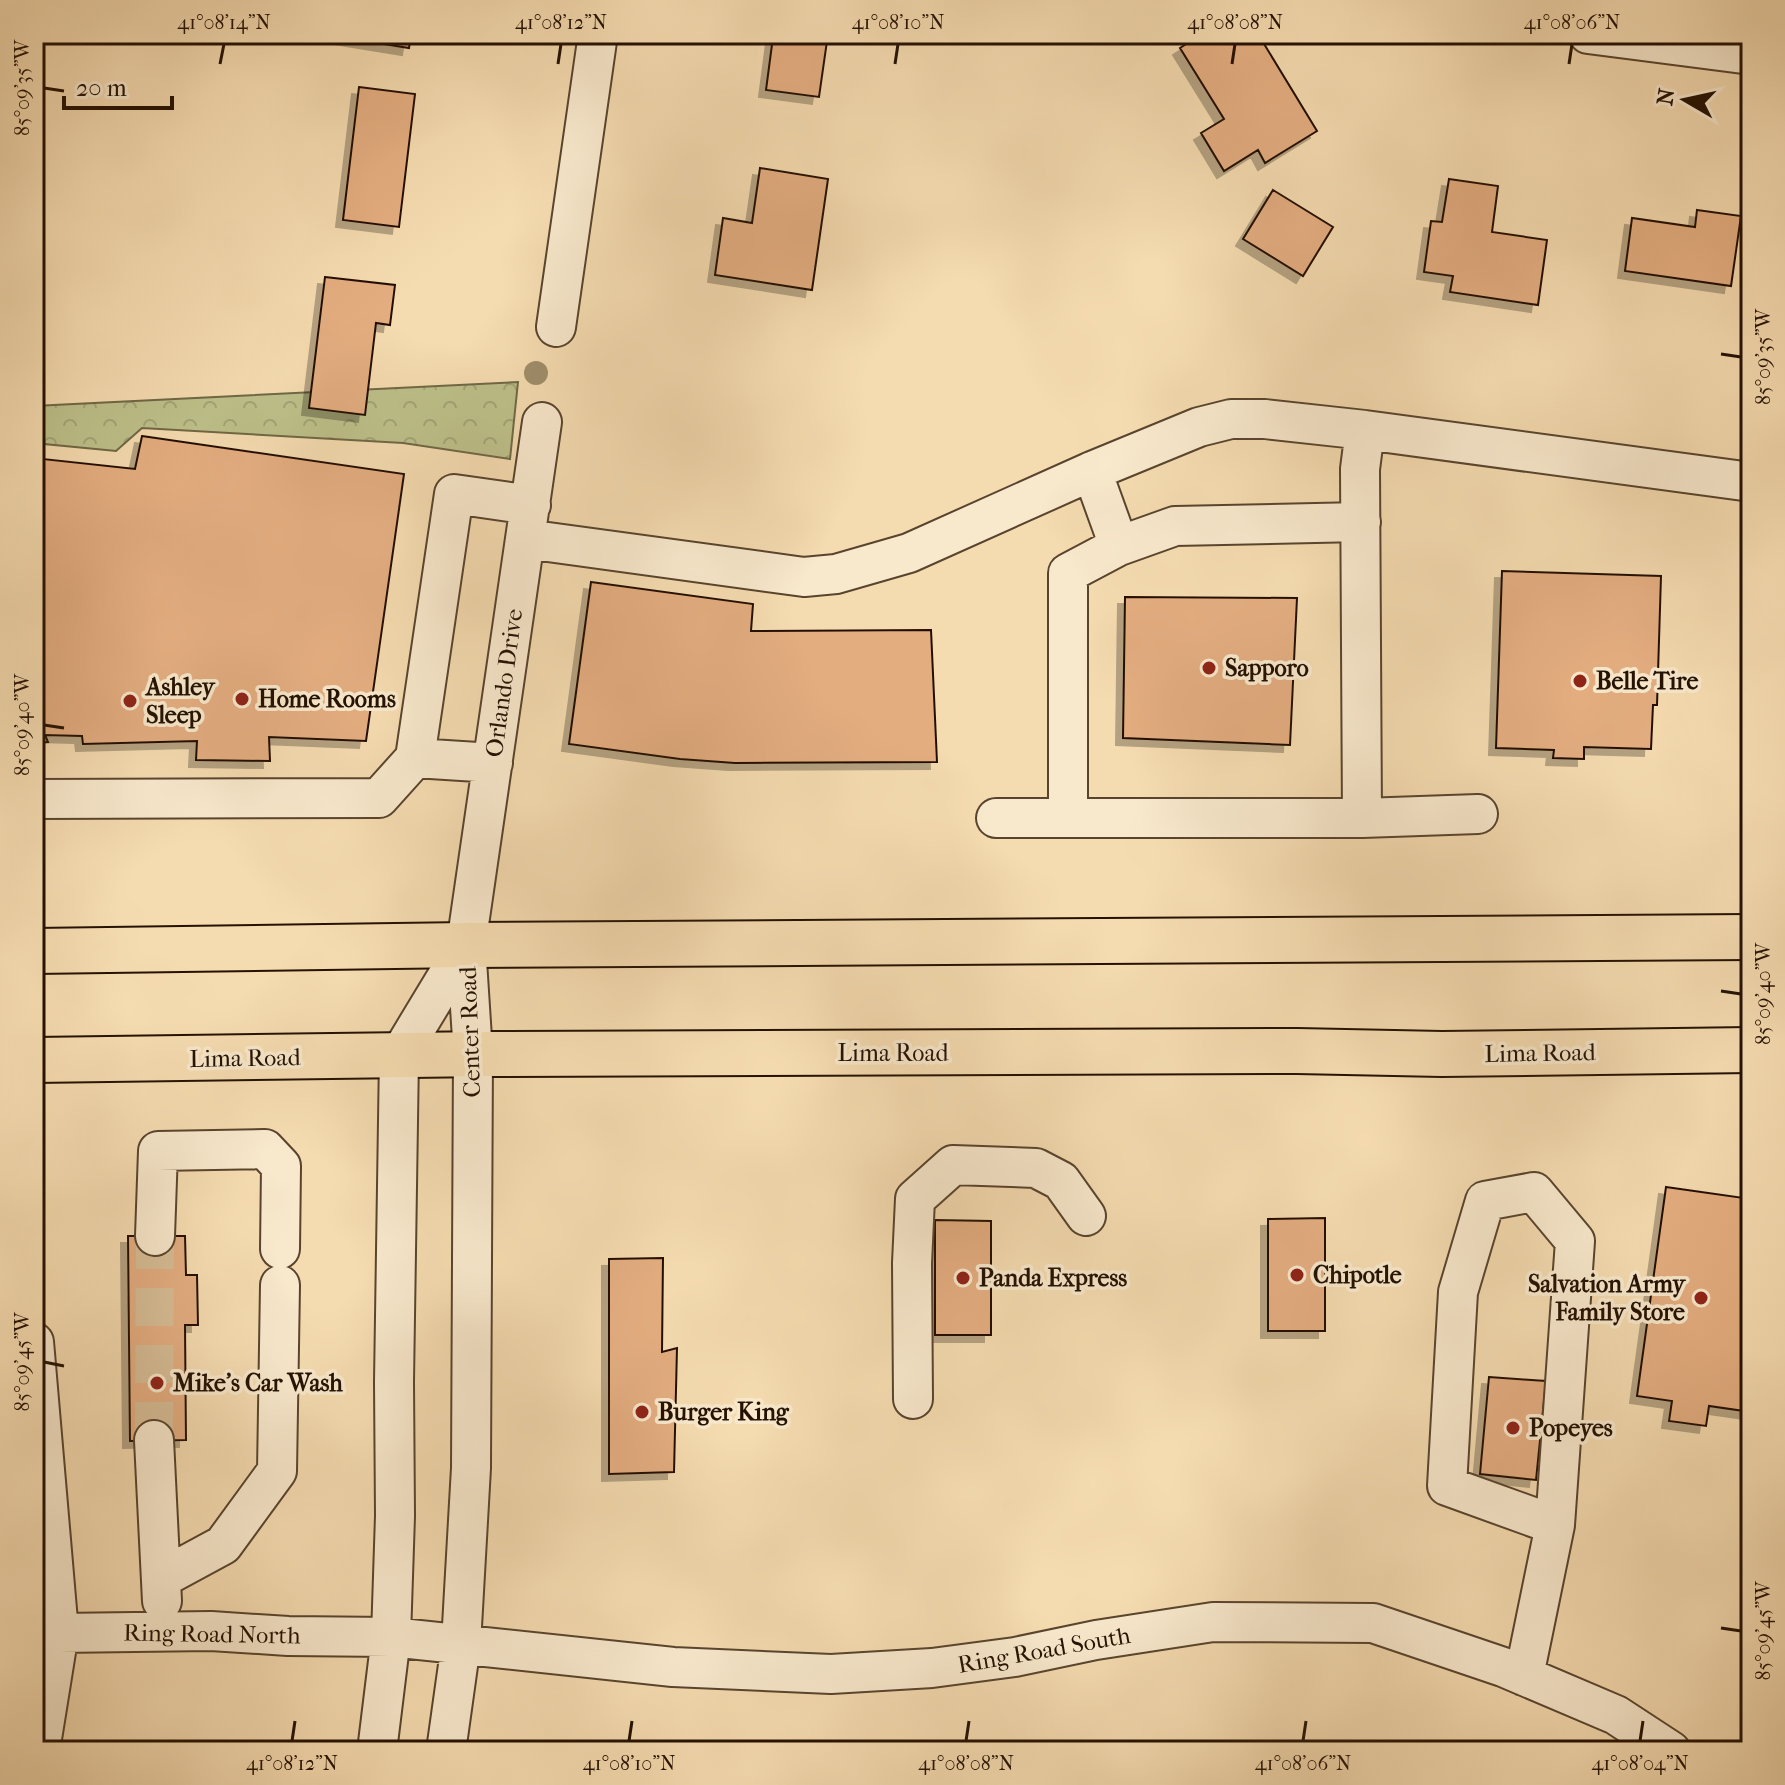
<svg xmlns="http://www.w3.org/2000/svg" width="1785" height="1785" viewBox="0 0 1785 1785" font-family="'IM FELL French Canon',serif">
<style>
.forest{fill:url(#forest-crowns);stroke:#706846;stroke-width:2}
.building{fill:#e3ad80;stroke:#241102;stroke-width:2;filter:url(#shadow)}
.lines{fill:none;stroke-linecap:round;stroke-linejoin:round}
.minor-tunnel{stroke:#d6bd96;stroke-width:38;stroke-dasharray:38 19;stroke-linecap:butt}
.minor-casing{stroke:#58442e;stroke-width:42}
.highway-casing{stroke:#241102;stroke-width:48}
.minor{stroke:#f8e8cc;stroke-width:38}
.highway{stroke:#f5dbb0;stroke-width:44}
.tree{fill:#a08d6b}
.ticks{fill:none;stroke:#241102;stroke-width:3}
.poi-dot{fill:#8f2418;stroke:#f8e8cc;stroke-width:3}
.labels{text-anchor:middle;stroke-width:7;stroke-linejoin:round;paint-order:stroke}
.poi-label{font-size:24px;font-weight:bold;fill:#241102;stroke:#f8e8cc;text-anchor:start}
.street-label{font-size:24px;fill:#241102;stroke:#f8e8cc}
.neatline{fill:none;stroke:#241102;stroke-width:3}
.ticks-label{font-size:20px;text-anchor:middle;fill:#241102}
</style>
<defs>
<pattern id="forest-crowns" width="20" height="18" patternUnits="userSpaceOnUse" patternTransform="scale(2)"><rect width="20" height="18" fill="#bdc08a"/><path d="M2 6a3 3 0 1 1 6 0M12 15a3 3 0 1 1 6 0" fill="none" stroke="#a2a475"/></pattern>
<filter id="shadow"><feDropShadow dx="-7" dy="7" stdDeviation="0" flood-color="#0004"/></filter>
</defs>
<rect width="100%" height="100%" fill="#f5dbb0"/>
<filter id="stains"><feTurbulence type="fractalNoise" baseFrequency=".0025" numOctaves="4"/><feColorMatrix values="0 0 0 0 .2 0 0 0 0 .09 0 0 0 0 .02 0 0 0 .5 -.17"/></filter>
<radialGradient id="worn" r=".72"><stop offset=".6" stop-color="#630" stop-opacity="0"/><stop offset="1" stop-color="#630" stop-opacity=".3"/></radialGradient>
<path class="forest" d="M 518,382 L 510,459 L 403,443 L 142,428 L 116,451 L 34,443 L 34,406 Z"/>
<path class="building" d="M 334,34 L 411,34 L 409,48 L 334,36 Z
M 757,34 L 828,34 L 819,97 L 766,90 L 773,37 Z
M 1202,34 L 1258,34 L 1317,131 L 1265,163 L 1258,150 L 1224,171 L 1201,133 L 1224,119 L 1180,48 Z
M 359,87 L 415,94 L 399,227 L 343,220 Z
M 760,168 L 828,179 L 812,290 L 715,275 L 723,218 L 752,223 Z
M 1449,179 L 1498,186 L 1492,232 L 1547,240 L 1538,305 L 1450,292 L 1453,276 L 1424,272 L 1431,221 L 1442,222 Z
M 1273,190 L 1333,227 L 1303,276 L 1243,239 Z
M 1697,210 L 1741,216 L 1731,286 L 1625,271 L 1632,218 L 1695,227 Z
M 325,277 L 395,285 L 390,325 L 376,323 L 365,415 L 309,408 Z
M 142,436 L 404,474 L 366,741 L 269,737 L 270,761 L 196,760 L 197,741 L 83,744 L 82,736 L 45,735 L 48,742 L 34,743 L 34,458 L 135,469 Z
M 1502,571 L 1661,576 L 1657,705 L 1653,705 L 1651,749 L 1584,747 L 1584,759 L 1553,758 L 1554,750 L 1496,748 Z
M 591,582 L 753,604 L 751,631 L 931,630 L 937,762 L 735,763 L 680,759 L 569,744 Z
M 1125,597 L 1297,598 L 1290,745 L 1123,738 Z
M 1666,1187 L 1751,1199 L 1751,1412 L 1709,1406 L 1706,1426 L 1669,1421 L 1672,1401 L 1637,1396 Z
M 1325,1218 L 1325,1331 L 1268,1331 L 1268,1219 Z
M 935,1220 L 991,1221 L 991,1335 L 935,1335 Z
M 128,1236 L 185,1236 L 186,1275 L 197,1275 L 198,1325 L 185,1325 L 186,1440 L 130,1441 Z
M 663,1258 L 662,1352 L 677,1348 L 674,1472 L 609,1474 L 609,1259 Z
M 1489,1377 L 1546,1381 L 1536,1480 L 1480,1474 Z"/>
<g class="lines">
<path class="minor-tunnel" d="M 154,1440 L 155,1236"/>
<defs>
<path id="minor" d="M 1588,34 L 1751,55
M 556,327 L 598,34
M 1092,471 L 1119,546 L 1068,573 L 1068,818 L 1362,818 L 1360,469 L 1365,430
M 526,539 L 804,577 L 836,574 L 909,553 L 1092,471 L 1199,427 L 1231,419 L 1265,419 L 1365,430 L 1751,482
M 1119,546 L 1175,526 L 1361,522
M 415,758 L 454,494 L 531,505
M 34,799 L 379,798 L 415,758 L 493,763
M 996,818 L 1068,818
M 1362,818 L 1478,814
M 155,1236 L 158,1151 L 265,1149 L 281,1166 L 280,1249
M 34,1342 L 59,1633 L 40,1751
M 913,1399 L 912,1263 L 915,1199 L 953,1165 L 1036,1168 L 1061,1181 L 1086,1216
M 154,1440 L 162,1601
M 162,1578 L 223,1545 L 277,1471 L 280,1285
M 34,1630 L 59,1633 L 211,1631 L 288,1636 L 391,1637 L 673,1667 L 831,1674 L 932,1668 L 1015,1657 L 1096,1640 L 1213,1622 L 1373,1623 L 1503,1667 L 1616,1715 L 1671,1751
M 1524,1676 L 1555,1525 L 1575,1241 L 1534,1192 L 1485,1201 L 1458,1292 L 1447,1486 L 1555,1525
M 377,1751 L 391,1637 L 395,1516 L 394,1382 L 399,1056 L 466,945
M 446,1751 L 461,1644 L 471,1468 L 473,1054 L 466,945 L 542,422"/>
<path id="highway" d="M 34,951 L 466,945 L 1751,937
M 34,1060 L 487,1054 L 1297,1051 L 1442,1054 L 1751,1050"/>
</defs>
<use href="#minor" class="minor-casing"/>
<use href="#highway" class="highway-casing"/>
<use href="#minor" class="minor"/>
<use href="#highway" class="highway"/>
</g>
<circle class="tree" cx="536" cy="373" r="12"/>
<path class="ticks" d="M 220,64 L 224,44M 558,64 L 561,44M 895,64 L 898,44M 1232,64 L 1235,44M 1569,64 L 1572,44M 44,88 L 64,91M 1721,354 L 1741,357M 44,725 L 64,728M 1721,991 L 1741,994M 44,1362 L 64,1366M 1721,1628 L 1741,1631M 292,1741 L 295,1721M 629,1741 L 632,1721M 966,1741 L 969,1721M 1303,1741 L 1306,1721M 1640,1741 L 1643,1721"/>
<g class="poi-dot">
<circle cx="1209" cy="668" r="8"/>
<circle cx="1580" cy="681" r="8"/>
<circle cx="242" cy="699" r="8"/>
<circle cx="130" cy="701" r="8"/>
<circle cx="1297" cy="1275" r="8"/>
<circle cx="963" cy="1278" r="8"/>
<circle cx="1701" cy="1298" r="8"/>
<circle cx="157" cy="1383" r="8"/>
<circle cx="642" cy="1412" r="8"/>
<circle cx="1513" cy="1428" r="8"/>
</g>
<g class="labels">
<g class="poi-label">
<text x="1225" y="676">Sapporo</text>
<text x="1596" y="689">Belle Tire</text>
<text x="146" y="695">Ashley<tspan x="146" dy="28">Sleep</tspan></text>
<text x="258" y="707">Home Rooms</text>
<text x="1313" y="1283">Chipotle</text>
<text x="979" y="1286">Panda Express</text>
<text x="1685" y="1292" text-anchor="end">Salvation Army<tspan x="1685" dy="28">Family Store</tspan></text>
<text x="173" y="1391">Mike's Car Wash</text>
<text x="658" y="1420">Burger King</text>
<text x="1529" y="1436">Popeyes</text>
</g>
<g class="street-label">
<text transform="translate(504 683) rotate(-82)" y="8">Orlando Drive</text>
<text transform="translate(470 1032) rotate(-92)" y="8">Center Road</text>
<text x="893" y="1061">Lima Road</text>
<text transform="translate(1540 1053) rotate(-1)" y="8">Lima Road</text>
<text transform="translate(245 1058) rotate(-1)" y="8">Lima Road</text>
<text transform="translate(212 1634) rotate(1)" y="8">Ring Road North</text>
<text transform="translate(1044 1650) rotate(-10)" y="8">Ring Road South</text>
</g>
</g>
<rect width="1785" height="1785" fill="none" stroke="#f5dbb0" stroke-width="88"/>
<g transform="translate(1685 100) rotate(279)" stroke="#f8e8cc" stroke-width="6" paint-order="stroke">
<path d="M0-6L14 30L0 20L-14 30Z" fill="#241102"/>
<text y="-12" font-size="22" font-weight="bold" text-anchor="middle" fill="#241102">N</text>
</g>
<path d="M64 96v12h108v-12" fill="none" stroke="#241102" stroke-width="4"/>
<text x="76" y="96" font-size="24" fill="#241102" stroke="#f8e8cc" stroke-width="6" paint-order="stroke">20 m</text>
<rect x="44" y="44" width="1697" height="1697" class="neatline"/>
<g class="ticks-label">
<text x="224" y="29">41°08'14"N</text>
<text x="561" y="29">41°08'12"N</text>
<text x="898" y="29">41°08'10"N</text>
<text x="1235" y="29">41°08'08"N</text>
<text x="1572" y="29">41°08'06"N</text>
<text transform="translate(22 88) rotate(-90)" y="7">85°09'35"W</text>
<text transform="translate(1763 357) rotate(-90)" y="7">85°09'35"W</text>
<text transform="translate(22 725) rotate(-90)" y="7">85°09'40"W</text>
<text transform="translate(1763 994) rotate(-90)" y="7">85°09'40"W</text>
<text transform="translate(22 1362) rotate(-90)" y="7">85°09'45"W</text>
<text transform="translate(1763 1631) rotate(-90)" y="7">85°09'45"W</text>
<text x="292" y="1770">41°08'12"N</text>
<text x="629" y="1770">41°08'10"N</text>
<text x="966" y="1770">41°08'08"N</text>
<text x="1303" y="1770">41°08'06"N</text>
<text x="1640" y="1770">41°08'04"N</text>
</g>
<rect width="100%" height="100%" filter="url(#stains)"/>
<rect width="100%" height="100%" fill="url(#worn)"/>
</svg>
